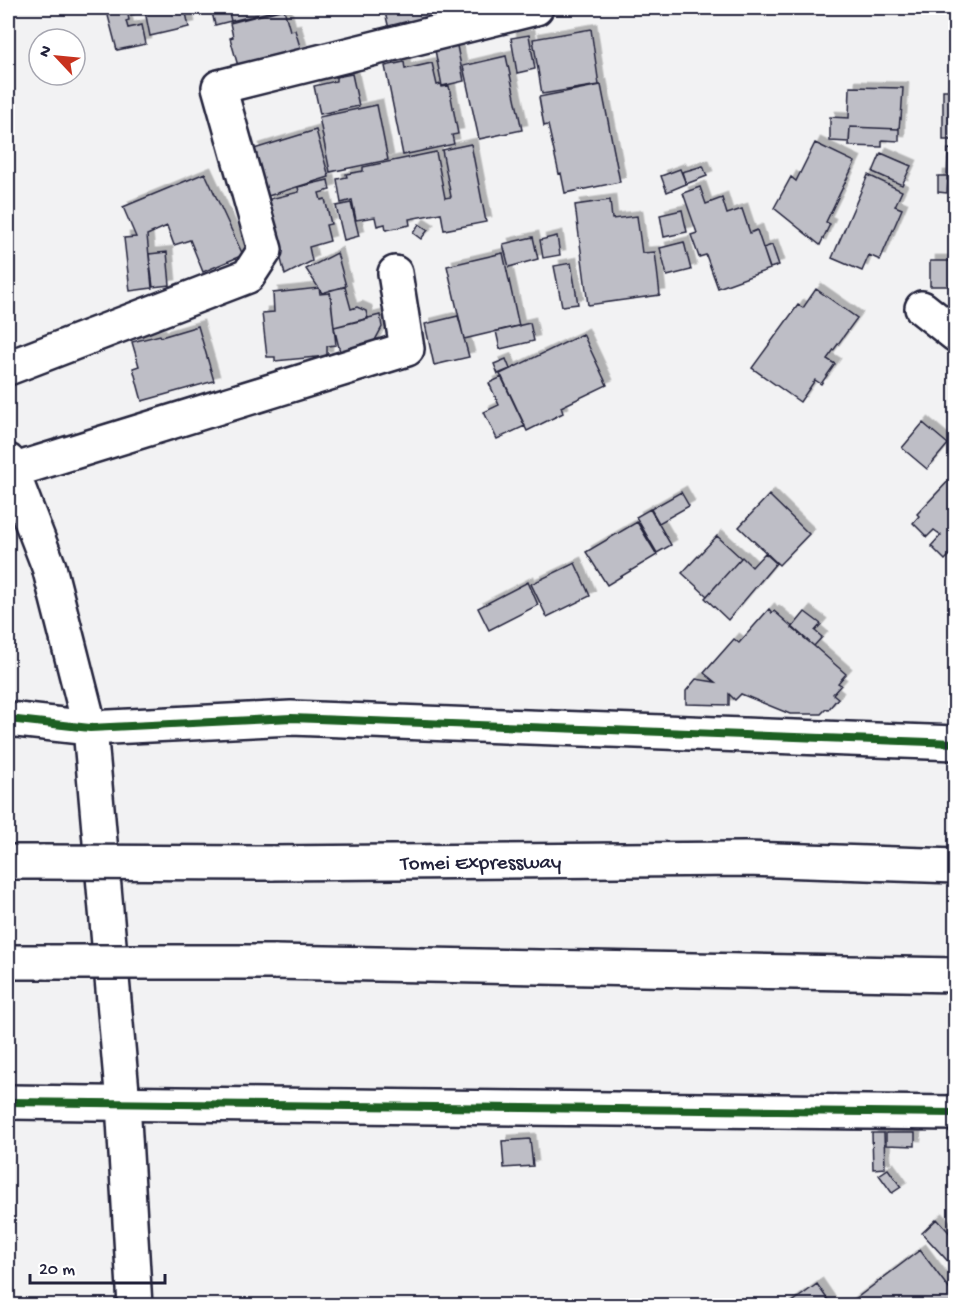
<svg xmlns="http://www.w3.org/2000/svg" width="963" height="1313" viewBox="0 0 963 1313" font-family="'Gochi Hand',sans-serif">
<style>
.building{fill:#bebec6;stroke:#22223b;stroke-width:1.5;filter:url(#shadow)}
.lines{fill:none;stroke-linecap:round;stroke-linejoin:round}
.minor-casing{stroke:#22223b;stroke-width:38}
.tertiary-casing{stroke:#22223b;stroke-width:38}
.motorway-casing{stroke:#22223b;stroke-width:38}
.minor{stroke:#fff;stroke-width:33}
.tertiary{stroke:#fff;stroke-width:33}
.motorway{stroke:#fff;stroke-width:33}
.motorway-bridge-casing{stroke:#22223b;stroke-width:38;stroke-linecap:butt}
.motorway-bridge{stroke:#fff;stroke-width:33}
.cycleway-casing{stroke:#fff;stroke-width:11}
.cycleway{stroke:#1b5e20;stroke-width:8}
.labels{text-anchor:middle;stroke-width:6;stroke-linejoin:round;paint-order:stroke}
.street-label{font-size:21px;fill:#22223b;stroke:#fff}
</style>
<defs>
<filter id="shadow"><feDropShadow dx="5.5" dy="-5.5" stdDeviation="0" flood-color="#0004"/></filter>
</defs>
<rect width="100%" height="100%" fill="#f2f2f3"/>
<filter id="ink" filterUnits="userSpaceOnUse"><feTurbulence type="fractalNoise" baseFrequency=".0167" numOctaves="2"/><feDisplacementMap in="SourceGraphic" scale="12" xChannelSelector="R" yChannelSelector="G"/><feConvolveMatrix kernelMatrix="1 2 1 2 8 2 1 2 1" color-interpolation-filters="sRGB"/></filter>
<g filter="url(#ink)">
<path class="building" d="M 106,8 L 185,8 L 189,27 L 150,36 L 145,11 L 128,15 L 129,20 L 126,21 L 128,28 L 142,25 L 146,44 L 117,50 Z
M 211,8 L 228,8 L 231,21 L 215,25 Z
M 228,8 L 282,8 L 282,9 L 231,21 Z
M 384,8 L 427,8 L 429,20 L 389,29 Z
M 284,9 L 290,31 L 295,30 L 301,50 L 238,66 L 230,38 L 233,37 L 230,23 Z
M 591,29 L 599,85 L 542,94 L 533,39 Z
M 529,35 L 535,69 L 517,73 L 511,38 Z
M 457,46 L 464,81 L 442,86 L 435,50 Z
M 506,56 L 522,130 L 479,139 L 463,66 Z
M 404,62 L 405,69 L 432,63 L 437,85 L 441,84 L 442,87 L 449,86 L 458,134 L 452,135 L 454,144 L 403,155 L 385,66 Z
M 352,74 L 359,106 L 320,114 L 314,86 L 336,81 L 336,77 Z
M 601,85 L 620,182 L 565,193 L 561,173 L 559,174 L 548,125 L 544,126 L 539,97 Z
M 850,87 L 903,88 L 901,119 L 900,118 L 899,129 L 850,127 L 849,142 L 830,141 L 830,117 L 849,118 Z
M 943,90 L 956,90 L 956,140 L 943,140 Z
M 377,105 L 388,160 L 330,172 L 319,117 Z
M 850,127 L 899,129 L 899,141 L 882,140 L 882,147 L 849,146 Z
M 316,130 L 329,177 L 268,196 L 254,149 Z
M 815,143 L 855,162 L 826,222 L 830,224 L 820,245 L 774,208 L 791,177 L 796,181 Z
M 471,144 L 486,222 L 444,230 L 441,213 L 409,219 L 410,225 L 386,230 L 385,224 L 377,226 L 375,217 L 356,220 L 352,200 L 341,203 L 337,179 L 347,177 L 346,174 L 363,171 L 363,167 L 436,152 L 445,198 L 451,197 L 442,150 Z
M 948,149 L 956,150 L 956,188 L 950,188 L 950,181 L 947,180 Z
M 881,153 L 911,166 L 902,185 L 873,172 Z
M 703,166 L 707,176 L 686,184 L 682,172 Z
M 680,169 L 686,184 L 667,192 L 661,176 Z
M 205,173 L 243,255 L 203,272 L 190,240 L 174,245 L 167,226 L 147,235 L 152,288 L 130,291 L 124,238 L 136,237 L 123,207 Z
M 868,175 L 902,191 L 895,206 L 902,209 L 880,260 L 869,255 L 862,271 L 832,258 Z
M 938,176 L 948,176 L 947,193 L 938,192 Z
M 328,180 L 330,190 L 319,193 L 321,200 L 325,199 L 331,224 L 326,225 L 330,241 L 309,247 L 312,261 L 285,275 L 266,200 L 299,192 L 298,187 Z
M 700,187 L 706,204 L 722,198 L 727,214 L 742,209 L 750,233 L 757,230 L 770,269 L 718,288 L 706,255 L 699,257 L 691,235 L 697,233 L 683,193 Z
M 610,200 L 612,219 L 637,216 L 642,253 L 655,252 L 660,295 L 588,305 L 575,205 Z
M 351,203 L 359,236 L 344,240 L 336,206 Z
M 682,210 L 687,232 L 664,237 L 660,215 Z
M 419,224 L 428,230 L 421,239 L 413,233 Z
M 557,236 L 560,255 L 543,258 L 540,240 Z
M 533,237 L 538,259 L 509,267 L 503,244 Z
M 684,242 L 691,270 L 667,276 L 660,248 Z
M 772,245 L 779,265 L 770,268 L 763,248 Z
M 167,252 L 170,285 L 153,287 L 149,254 Z
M 337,253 L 346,286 L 322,293 L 306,269 Z
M 503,253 L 519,326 L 464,339 L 447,266 Z
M 930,261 L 956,261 L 956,292 L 952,292 L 951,286 L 930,286 Z
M 571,263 L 578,304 L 562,306 L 554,266 Z
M 345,287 L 351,309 L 357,307 L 366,311 L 368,319 L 334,327 L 330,290 Z
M 319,288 L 320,294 L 330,293 L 336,345 L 327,346 L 327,356 L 275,361 L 275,357 L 267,357 L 262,313 L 274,312 L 273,293 Z
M 816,289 L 857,318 L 827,359 L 835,364 L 821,384 L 815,380 L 800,402 L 752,368 L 798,305 L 803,308 Z
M 380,315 L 382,327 L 374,342 L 340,352 L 334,327 Z
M 458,316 L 469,357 L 434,365 L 425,324 Z
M 530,323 L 534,341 L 500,349 L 496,331 Z
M 198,326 L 214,381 L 142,401 L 133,368 L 139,366 L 132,342 L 160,335 L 161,337 Z
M 583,334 L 607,385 L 561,407 L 563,413 L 527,431 L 500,374 Z
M 506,359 L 510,369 L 498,374 L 494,364 Z
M 502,377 L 525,426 L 497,439 L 484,412 L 499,405 L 489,383 Z
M 923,423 L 948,444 L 927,469 L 902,448 Z
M 956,473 L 956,549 L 945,560 L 931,546 L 941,535 L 934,530 L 927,537 L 913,523 L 919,516 L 917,514 Z
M 681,492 L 689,506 L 659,523 L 651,509 Z
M 769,495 L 809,534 L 779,565 L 739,527 Z
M 650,509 L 671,545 L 657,553 L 636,517 Z
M 637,522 L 657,555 L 607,585 L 586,552 Z
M 717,536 L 741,558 L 707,596 L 682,573 Z
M 765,553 L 776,563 L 728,620 L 705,598 L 742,557 L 752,567 Z
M 575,563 L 590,596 L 547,617 L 531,584 Z
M 528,582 L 538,605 L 489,630 L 478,608 Z
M 769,609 L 772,613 L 774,611 L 846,674 L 838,683 L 841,685 L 833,694 L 838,698 L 828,710 L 826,709 L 821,714 L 790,714 L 741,694 L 735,700 L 729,694 L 729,705 L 686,704 L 686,691 L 696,679 L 715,682 L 704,673 L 734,639 L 739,643 Z
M 805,612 L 821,624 L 815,631 L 822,637 L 814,646 L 792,628 Z
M 872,1133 L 884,1133 L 885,1168 L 873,1169 Z
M 886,1133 L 915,1133 L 915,1146 L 886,1145 Z
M 530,1139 L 533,1166 L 504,1168 L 502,1141 Z
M 888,1169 L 901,1187 L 892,1193 L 879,1175 Z
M 937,1219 L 956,1240 L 956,1270 L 922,1233 Z
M 920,1250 L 956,1298 L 956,1306 L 846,1306 Z
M 817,1284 L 832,1306 L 787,1306 Z"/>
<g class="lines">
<defs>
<path id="minor" d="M 922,308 L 956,335
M 8,368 L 248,276 L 265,250 L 219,87 L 536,8
M 12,471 L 407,349 L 395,273
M 8,719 L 90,728 L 291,718 L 956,743
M 8,1102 L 956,1113"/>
<path id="tertiary" d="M 8,461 L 49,567 L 90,728 L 123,1103 L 135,1306"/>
<g id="motorway">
<path d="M 8,862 L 44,862"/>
<path id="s1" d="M 271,863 L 745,859 L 956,866"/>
<path d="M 8,962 L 49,962"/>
<path d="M 274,962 L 956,975"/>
</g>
</defs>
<use href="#minor" class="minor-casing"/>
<use href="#tertiary" class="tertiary-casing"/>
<use href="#motorway" class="motorway-casing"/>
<use href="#minor" class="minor"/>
<use href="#tertiary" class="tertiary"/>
<use href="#motorway" class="motorway"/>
<defs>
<path id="motorway-bridge" d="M 44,862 L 271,863
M 49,962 L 274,962"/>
</defs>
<use href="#motorway-bridge" class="motorway-bridge-casing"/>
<use href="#motorway-bridge" class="motorway-bridge"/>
<defs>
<path id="cycleway" d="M 8,719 L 90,728 L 291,718 L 956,743
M 8,1102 L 956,1113"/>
</defs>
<use href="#cycleway" class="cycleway-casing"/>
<use href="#cycleway" class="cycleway"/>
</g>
</g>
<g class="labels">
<g class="street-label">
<text dy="7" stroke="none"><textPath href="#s1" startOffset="210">Tomei Expressway</textPath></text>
</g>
</g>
<rect width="963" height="1313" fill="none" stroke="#fff" stroke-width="30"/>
<rect x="15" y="15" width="933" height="1283" fill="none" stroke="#22223b" stroke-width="2" filter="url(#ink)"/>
<g transform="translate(57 57) rotate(296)"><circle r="28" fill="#ffffff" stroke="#a7a7b1" stroke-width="1.5"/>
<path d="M0-4.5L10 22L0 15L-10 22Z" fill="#c8321e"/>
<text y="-9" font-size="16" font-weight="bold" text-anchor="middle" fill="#22223b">N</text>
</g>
<path d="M30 1274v9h135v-9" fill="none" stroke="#22223b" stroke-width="3"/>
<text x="39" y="1274" font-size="18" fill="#22223b" stroke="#ffffff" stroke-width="4.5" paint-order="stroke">20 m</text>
</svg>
